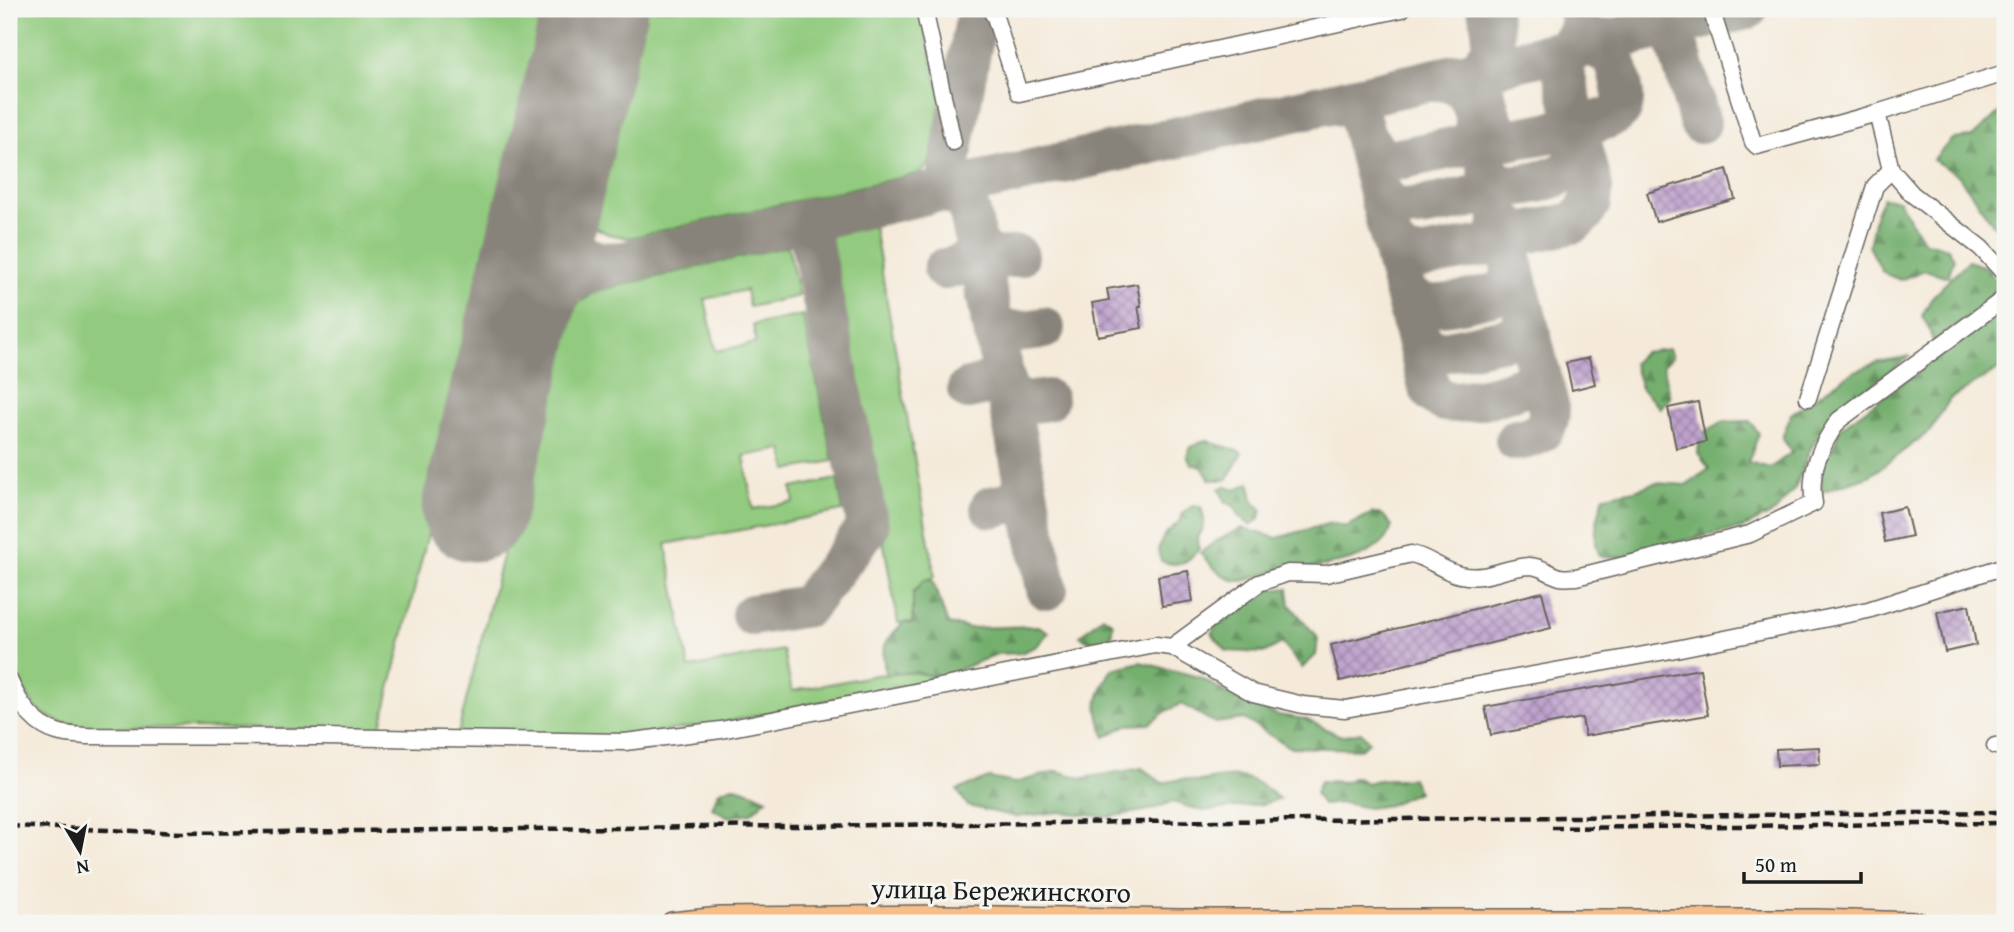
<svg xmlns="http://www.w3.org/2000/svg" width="2014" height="932" viewBox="0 0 2014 932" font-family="'Gentium Book Plus',serif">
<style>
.green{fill:#92cb7f;stroke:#57744e;stroke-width:2}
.forest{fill:url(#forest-firs);stroke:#486645;stroke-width:2}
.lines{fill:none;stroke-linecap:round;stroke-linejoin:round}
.taxiway{stroke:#88837a;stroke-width:42}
.runway{stroke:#88837a;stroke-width:105}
.building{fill:url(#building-cross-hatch)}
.minor-casing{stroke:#68645e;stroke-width:19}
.major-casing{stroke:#68645e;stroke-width:24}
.minor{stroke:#fff;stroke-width:16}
.major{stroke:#f7be88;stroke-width:21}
.rail{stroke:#1c1c1c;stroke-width:4.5;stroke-dasharray:10 5;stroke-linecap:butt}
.labels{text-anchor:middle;stroke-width:6;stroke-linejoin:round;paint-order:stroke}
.street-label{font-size:28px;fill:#1c1c1c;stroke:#f6f6f2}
</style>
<defs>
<pattern id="forest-firs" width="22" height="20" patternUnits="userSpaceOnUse" patternTransform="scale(1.75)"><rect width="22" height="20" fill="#75af6e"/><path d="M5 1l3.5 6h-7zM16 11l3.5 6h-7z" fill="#5f8e5a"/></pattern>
<pattern id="building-cross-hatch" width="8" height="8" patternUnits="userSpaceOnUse" patternTransform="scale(1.75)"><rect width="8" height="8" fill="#bfa2cd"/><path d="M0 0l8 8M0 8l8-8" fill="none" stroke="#9a83a6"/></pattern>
</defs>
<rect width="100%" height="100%" fill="#f6f6f2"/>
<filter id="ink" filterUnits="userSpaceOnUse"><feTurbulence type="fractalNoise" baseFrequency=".0143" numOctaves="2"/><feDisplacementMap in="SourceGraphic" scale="14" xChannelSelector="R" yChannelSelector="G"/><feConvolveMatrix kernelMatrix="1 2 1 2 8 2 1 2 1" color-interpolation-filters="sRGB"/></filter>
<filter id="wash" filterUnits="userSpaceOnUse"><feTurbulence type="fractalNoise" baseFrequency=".00686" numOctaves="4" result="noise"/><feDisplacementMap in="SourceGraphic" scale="28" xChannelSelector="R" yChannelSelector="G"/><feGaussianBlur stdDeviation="1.57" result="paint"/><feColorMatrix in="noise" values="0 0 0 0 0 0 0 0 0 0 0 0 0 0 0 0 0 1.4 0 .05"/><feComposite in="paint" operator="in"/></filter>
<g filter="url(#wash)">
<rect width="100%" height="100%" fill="#f5ead9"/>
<path class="green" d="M 9,9 L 556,9 L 380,730 L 78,727 C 30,717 26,695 9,654 Z
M 637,9 L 920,9 L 946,117 L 938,153 L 921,173 L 629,238 L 608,234 L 596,228 L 588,207 Z
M 873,221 L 935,577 L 924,580 L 913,623 L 898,623 L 828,232 Z
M 788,246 L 799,296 L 749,307 L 746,290 L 705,299 L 716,351 L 756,343 L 753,325 L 803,315 L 833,461 L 787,470 L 783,449 L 744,456 L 753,509 L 794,502 L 792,488 L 837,479 L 843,511 L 666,544 L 689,668 L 783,650 L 792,691 L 876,675 L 915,672 L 939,678 L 720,723 L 624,737 L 458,733 L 560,324 L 575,306 L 597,291 Z"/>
<path class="forest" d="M 2005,107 L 2005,224 L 1998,231 L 1958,175 L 1933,160 L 1952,139 L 1972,137 Z
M 1883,198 L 1899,200 C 1905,215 1916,227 1923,241 L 1948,248 L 1954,258 L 1948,277 L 1925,270 L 1900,280 L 1883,273 L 1869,246 L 1876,212 Z
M 1968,261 L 1986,267 L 1996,281 L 1991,299 L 1933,342 L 1929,328 L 1922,316 L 1932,297 Z
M 2002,311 L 2005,313 L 2003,367 L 1950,399 L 1930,431 L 1871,475 L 1822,492 L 1820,463 L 1834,446 L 1840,428 Z
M 1669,349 L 1672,357 L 1663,365 L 1670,398 L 1660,408 L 1641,388 L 1633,363 L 1644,352 Z
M 1911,356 L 1829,417 L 1810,450 L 1795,488 L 1775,512 L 1743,528 L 1641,550 L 1625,558 L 1600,556 C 1591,536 1598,516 1604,496 L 1635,490 L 1655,483 L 1686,485 L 1709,469 L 1698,453 L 1700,435 L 1722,422 L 1750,421 L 1759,434 L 1748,462 L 1770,468 L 1792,452 L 1782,438 L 1791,414 L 1853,372 L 1879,362 Z
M 1205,440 C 1218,446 1230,446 1242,453 L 1227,480 L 1210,480 L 1202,467 L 1191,464 L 1187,456 L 1191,447 Z
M 1250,483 L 1253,501 L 1262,510 L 1260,519 L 1250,525 L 1240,517 L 1235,507 L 1225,501 L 1219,489 L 1225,486 L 1236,489 Z
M 1194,505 L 1201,507 C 1205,520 1207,527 1197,537 L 1199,549 C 1186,564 1179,567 1161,561 L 1158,550 L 1164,535 L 1179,522 L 1182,513 Z
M 1372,513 L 1383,515 L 1392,526 C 1380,567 1307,567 1271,572 C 1261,574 1250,581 1239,581 C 1224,581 1209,563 1200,553 L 1216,541 L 1242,528 L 1277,538 L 1331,523 L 1346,527 Z
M 924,580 L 932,580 L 948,624 L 969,628 L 1038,626 L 1049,632 L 1037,646 L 1021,653 L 997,654 L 939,678 L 915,672 L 886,675 C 880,644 883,644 904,622 L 913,623 L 913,593 Z
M 1288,588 L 1290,605 L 1318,638 L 1316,655 L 1302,668 L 1282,643 L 1263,653 L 1227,651 L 1212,634 L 1219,617 L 1270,590 Z
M 1103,616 L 1113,623 L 1110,643 L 1098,646 L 1080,636 Z
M 1140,662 L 1199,677 L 1238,699 L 1278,715 L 1305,719 L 1341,736 L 1361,732 L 1369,742 L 1360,749 L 1289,747 L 1244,719 L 1215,723 L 1181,704 L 1168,710 L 1149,724 L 1127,725 L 1105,737 C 1093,706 1095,699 1112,669 Z
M 1142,768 L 1162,783 C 1169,782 1177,779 1184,779 C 1189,780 1194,782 1200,781 C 1238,774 1249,772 1279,799 L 1263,804 L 1203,811 L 1172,802 L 1150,810 L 1108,817 L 1059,812 L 1016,817 L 968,806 L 957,790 L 989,778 L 1015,783 L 1057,771 L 1082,778 Z
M 1355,777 L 1367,783 C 1387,776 1393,781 1412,778 L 1418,792 L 1389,805 L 1368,808 L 1344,803 L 1322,805 L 1315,793 L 1320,781 L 1345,782 Z
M 732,786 L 752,792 L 767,799 L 751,813 L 729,817 L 712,808 L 718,792 Z"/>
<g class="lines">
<path class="taxiway" d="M 1663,29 L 1676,40 L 1700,123
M 1562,51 C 1577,39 1583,28 1579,9
M 1474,71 C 1499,51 1494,37 1488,9
M 1484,93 C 1491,113 1490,133 1513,139 C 1533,135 1613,124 1621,109 C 1626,98 1621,83 1618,71 C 1615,56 1602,48 1587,46
M 1332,103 L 1353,107 L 1359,115 L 1429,387 C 1434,394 1437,398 1445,401 C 1460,405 1525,392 1532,378 C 1537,369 1534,356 1533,346 L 1474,109 C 1468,90 1456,81 1437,80
M 1365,136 L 1378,155 L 1394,160 L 1466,145 C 1475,137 1476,128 1476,116
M 1488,166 C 1491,173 1493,179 1501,183 C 1513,190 1559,179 1568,170 C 1577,161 1579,151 1580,140
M 1377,185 C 1382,195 1388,205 1401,208 C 1412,210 1467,199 1479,194 C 1488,186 1489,177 1488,166
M 950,188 L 949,166 L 978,9
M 942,190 L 963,199 L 970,213 L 1047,589
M 551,191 C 554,220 566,257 601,262 C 608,263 617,262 624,262
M 1500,215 L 1511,230 L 1526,233 L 1573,223 L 1584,213 L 1591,202 L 1592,187 L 1563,70 L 1566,58 L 1579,47
M 1392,242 L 1402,253 L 1418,258 L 1483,246 C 1498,241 1500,230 1500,215
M 976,245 C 989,259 1000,259 1018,256
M 944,269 C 960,266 973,262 976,245
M 1404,287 C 1418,320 1469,299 1496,294 C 1510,288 1513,278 1511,264
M 520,319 C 557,285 581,274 628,261 L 1747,9
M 991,320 C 1008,336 1023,332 1044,328
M 1415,330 L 1427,347 L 1443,352 L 1515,337 L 1523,328 L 1524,314
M 1005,386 C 1017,405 1027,403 1047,400
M 968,389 C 985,386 997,381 1001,363
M 1516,440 C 1537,437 1549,432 1549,409 L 1534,350
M 991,507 C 1011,503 1023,500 1024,477
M 752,615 L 807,606 L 868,527 L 807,219"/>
<path class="runway" d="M 474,509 L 595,9"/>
</g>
<g id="blocks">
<path class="building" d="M 1727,169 L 1735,199 L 1656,222 L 1647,193 Z
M 1137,284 L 1141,306 L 1138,306 L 1142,328 L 1098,336 L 1092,303 L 1109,300 L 1107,289 Z
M 1589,358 L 1595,384 L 1572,390 L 1566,363 Z
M 1698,402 L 1706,442 L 1676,448 L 1668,408 Z
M 1905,507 L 1912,536 L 1885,542 L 1879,513 Z
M 1188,571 L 1193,601 L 1162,606 L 1158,576 Z
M 1542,592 L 1551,628 L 1340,681 L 1331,645 Z
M 1969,605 L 1976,645 L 1945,652 L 1937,612 Z
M 1700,669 L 1708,715 L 1585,736 L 1582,718 L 1491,735 L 1485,707 Z
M 1819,747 L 1820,764 L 1777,766 L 1776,749 Z"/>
</g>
</g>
<g filter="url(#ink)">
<use href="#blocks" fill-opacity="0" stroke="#68645e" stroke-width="2"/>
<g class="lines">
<defs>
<path id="minor" d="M 924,9 L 953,142
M 990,9 L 995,17 L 1019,93 L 1402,9
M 1711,9 L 1753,142 L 1757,146 L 1877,113 L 2005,73
M 1877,113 L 1891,170 L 1912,194 L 1981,248 L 2005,274
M 1808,398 L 1875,186 L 1891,170
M 1172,647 L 1253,693 L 1303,705 L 1345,709 L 1666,651 L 1868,610 L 2005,566
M 9,680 C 18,701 32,725 57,732 C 66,735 76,735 85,736 L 321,737 L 625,742 L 721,730 L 1155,645 L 1172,647 L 1259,583 L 1288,573 L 1326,574 L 1411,554 C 1428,557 1442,571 1460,575 C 1489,581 1503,567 1529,566 C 1542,566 1549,574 1560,577 C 1564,578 1571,577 1576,577 L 1750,534 L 1814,503 C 1808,472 1821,445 1839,420 L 2005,298
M 1995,746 L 2005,745"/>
<path id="major" d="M 672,923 L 720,918 L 944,916 L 1182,920 L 1817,920 L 1918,923"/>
</defs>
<use href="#minor" class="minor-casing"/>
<use href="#major" class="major-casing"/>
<use href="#minor" class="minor"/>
<use href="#major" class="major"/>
<path class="rail" d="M 9,826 L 182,833 L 2005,812
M 1552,828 L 2005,823"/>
</g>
</g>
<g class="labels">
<g class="street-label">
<text transform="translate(1001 890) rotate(1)" y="10">улица Бережинского</text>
</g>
</g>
<rect width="2014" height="932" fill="none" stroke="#f6f6f2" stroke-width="35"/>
<g transform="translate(80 851) rotate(170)" stroke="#f6f6f2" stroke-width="5" paint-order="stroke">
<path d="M0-5L12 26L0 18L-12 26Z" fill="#1c1c1c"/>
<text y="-10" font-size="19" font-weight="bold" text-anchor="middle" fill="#1c1c1c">N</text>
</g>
<path d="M1744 872v10h117v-10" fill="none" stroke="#1c1c1c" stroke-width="3.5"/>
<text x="1755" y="872" font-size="21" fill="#1c1c1c" stroke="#f6f6f2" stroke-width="5" paint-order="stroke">50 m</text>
</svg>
